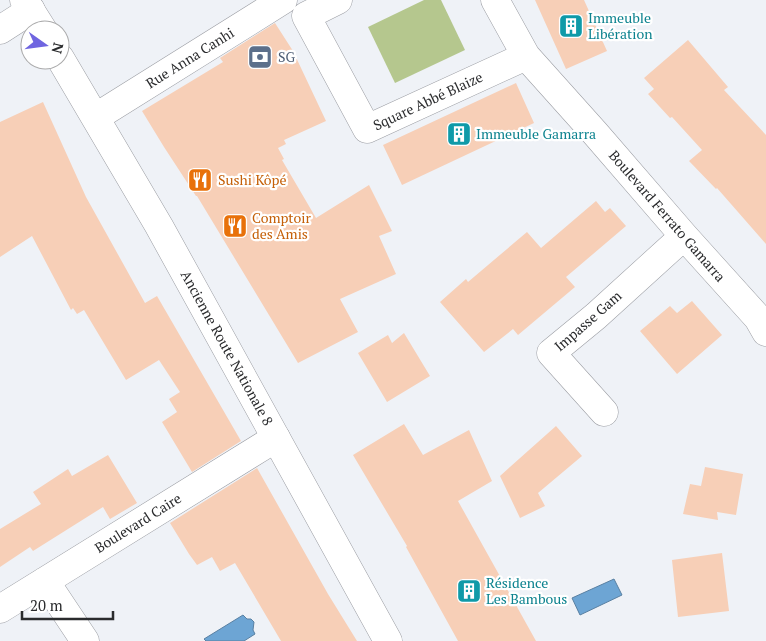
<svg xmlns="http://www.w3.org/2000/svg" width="766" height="641" viewBox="0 0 766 641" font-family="'PT Serif',serif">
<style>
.green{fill:#b5c78e}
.water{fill:#6da5d4;stroke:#5980a2}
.building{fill:#f7cfb7}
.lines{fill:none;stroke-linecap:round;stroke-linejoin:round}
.street-casing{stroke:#9b9da3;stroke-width:29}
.secondary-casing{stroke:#9b9da3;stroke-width:29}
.street{stroke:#fff;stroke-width:28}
.secondary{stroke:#fff;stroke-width:28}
.labels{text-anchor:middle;stroke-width:4.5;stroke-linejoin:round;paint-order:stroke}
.culture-label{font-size:14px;fill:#0d838f;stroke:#fff;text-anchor:start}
.service-label{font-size:14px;fill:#4e5e75;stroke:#fff;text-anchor:start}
.street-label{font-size:14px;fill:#2a2b2d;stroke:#fff}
.food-label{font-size:14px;fill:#c56008;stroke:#fff;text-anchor:start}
</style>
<rect width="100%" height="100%" fill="#eff2f7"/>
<path class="green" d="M 424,0 L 441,0 L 465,50 L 395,83 L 368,27 Z"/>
<path class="water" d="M 614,579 L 622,595 L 580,615 L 572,598 Z
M 243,615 L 247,619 L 251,619 L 254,622 L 253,630 L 255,634 L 244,641 L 206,641 L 204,639 Z"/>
<path class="building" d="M 535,0 L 584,0 L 607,51 L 566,69 Z
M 275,23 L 293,51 L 326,121 L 284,140 L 286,144 L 278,148 L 284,159 L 282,160 L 316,218 L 369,185 L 392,231 L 379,236 L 396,274 L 340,299 L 358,332 L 298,363 L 197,196 L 196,196 L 164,147 L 142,111 L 223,62 L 220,58 Z
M 688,40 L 728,87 L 724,90 L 766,135 L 766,244 L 717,188 L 716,189 L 689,161 L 702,150 L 672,117 L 670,118 L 648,94 L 654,89 L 644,78 Z
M 516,83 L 534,123 L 402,185 L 383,145 Z
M 43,102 L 86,197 L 145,303 L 157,296 L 241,441 L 192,472 L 162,422 L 177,412 L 169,399 L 180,392 L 159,360 L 126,380 L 84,310 L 77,314 L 73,308 L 71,310 L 32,236 L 0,257 L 0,122 Z
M 596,201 L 605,212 L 610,208 L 626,226 L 566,277 L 575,287 L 518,335 L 513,329 L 484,352 L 440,302 L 466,279 L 468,282 L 527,232 L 541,248 Z
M 692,301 L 722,335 L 677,374 L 640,331 L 670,306 L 677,313 Z
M 404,333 L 430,376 L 387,402 L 358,353 L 388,335 L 392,343 Z
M 404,424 L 423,455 L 469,430 L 492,481 L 458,501 L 536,641 L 458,641 L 406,547 L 407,546 L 353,455 Z
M 556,426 L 582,456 L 538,493 L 545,506 L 520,518 L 500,476 Z
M 108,455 L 137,503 L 110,519 L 103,507 L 33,551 L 30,547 L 0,567 L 0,529 L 41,504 L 33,492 L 68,469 L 72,476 Z
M 705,467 L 743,474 L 736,515 L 717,512 L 718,520 L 683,514 L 690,484 L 701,486 Z
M 257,468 L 328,594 L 357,641 L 281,641 L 235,563 L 220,571 L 212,557 L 197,565 L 189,554 L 170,523 Z
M 722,553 L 729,611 L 678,617 L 672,560 Z"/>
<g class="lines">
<defs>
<path id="street" d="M 338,0 L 306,16 L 367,129 L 526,56
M 495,0 L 526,56 L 595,133 L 684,236 L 758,318 L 766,332
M 0,30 L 31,10
M 96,117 L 283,0
M 604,412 L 551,353 L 596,316 L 684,236
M 45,581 L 85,641
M 0,609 L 276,438"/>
<path id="secondary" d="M 24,0 L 43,30
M 60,58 L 159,226 L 388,641"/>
</defs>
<use href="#street" class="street-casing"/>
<use href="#secondary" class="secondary-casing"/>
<use href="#street" class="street"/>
<use href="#secondary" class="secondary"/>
</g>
<defs>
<symbol id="building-square" viewBox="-11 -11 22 22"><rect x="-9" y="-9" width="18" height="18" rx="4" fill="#0f9aa8" stroke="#fff"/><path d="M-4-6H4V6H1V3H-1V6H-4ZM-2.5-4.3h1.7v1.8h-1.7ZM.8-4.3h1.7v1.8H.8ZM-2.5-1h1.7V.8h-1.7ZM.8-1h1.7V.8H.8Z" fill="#fff"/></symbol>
<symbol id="bank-square" viewBox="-11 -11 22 22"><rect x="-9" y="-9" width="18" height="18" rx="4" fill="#5c6f8a" stroke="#fff"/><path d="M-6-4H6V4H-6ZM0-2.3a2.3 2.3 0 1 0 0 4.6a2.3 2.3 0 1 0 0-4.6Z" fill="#fff"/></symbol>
<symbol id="restaurant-square" viewBox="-11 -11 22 22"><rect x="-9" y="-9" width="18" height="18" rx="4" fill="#e8710a" stroke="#fff"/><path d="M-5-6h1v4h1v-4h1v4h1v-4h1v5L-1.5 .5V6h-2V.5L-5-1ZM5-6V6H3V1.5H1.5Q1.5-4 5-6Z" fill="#fff"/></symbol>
</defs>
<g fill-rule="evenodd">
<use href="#building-square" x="557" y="12" width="28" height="28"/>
<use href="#bank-square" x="246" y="43" width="28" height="28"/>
<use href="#building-square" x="445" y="120" width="28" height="28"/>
<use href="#restaurant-square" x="186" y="166" width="28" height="28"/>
<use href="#restaurant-square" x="221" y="212" width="28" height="28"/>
<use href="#building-square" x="455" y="577" width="28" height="28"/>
</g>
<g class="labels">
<g class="culture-label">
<text x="588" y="23">Immeuble<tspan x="588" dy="16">Libération</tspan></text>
<text x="476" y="139">Immeuble Gamarra</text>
<text x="486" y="588">Résidence<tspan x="486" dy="16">Les Bambous</tspan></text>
</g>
<g class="service-label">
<text x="278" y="62">SG</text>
</g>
<g class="street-label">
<text transform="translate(190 58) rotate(-32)" y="5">Rue Anna Canhi</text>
<text transform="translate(428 101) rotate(-25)" y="5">Square Abbé Blaize</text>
<text transform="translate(667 216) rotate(49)" y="5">Boulevard Ferrato Gamarra</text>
<text transform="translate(588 321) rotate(-41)" y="5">Impasse Gam</text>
<text transform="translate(227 348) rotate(61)" y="5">Ancienne Route Nationale 8</text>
<text transform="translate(138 523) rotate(-32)" y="5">Boulevard Caire</text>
</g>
<g class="food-label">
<text x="218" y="185">Sushi Kôpé</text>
<text x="252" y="223">Comptoir<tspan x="252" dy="16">des Amis</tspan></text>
</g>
</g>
<g transform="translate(45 45) rotate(104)"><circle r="24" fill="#ffffff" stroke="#aaaaab"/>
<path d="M0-4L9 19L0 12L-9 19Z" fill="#6f65e0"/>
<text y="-8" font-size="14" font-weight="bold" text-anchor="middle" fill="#2a2b2d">N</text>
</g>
<path d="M22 611v8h91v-8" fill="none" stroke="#2a2b2d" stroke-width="2.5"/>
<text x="30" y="611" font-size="15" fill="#2a2b2d" stroke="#ffffff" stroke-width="4" paint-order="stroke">20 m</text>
</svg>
